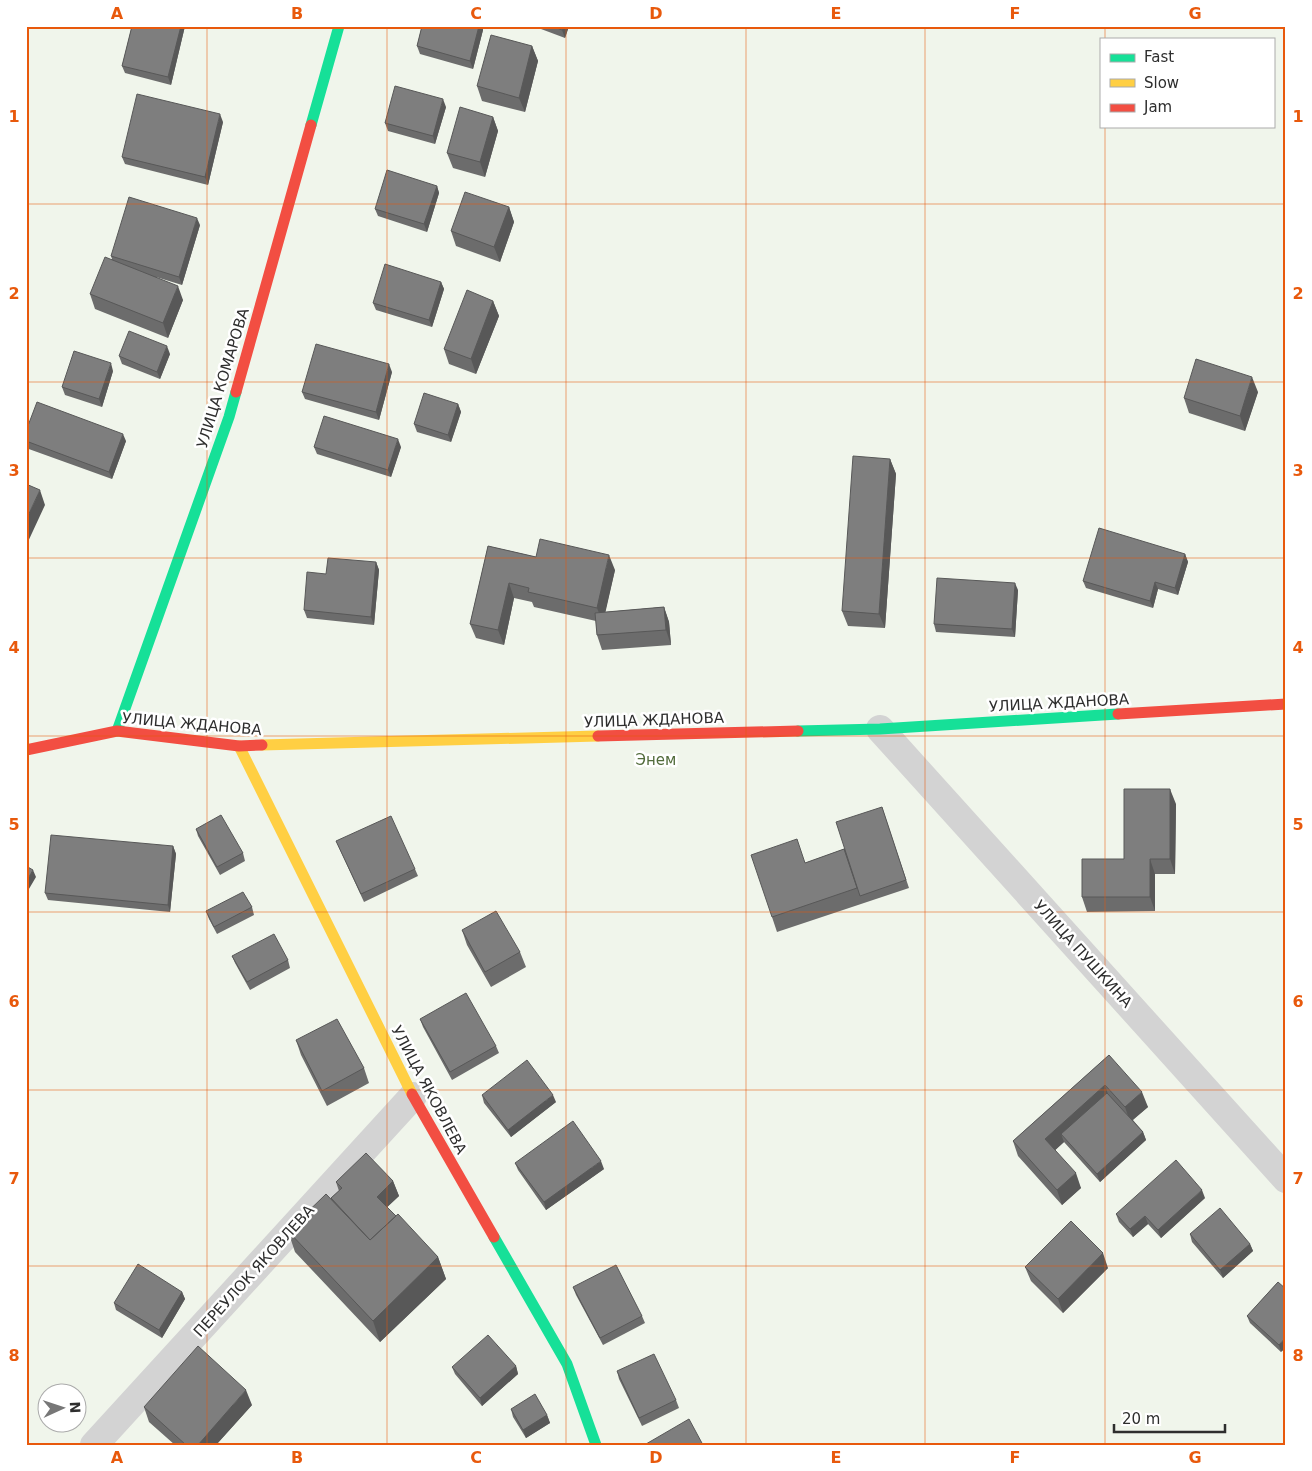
<svg xmlns="http://www.w3.org/2000/svg" width="1312" height="1471" viewBox="0 0 1312 1471" font-family="'DejaVu Sans',sans-serif">
<style>
.green{fill:#f0f5eb;fill-rule:evenodd}
.lines{fill:none;stroke-linecap:round;stroke-linejoin:round}
.street{stroke:#d3d3d3;stroke-width:28}
.fast{stroke:#16e098;stroke-width:11}
.slow{stroke:#ffcf43;stroke-width:11}
.jam{stroke:#f24e42;stroke-width:11}
.wall{fill:#6c6c6c}
.shaded-wall{fill:#585858}
.building{fill:#7e7e7e;stroke:#585858}
.grid{fill:none;stroke:#e8590c;stroke-width:1;stroke-opacity:0.55}
.labels{text-anchor:middle;stroke-width:5;stroke-linejoin:round;paint-order:stroke}
.street-label{font-size:15px;fill:#2e2e2e;stroke:#fff}
.park-label{font-size:15px;fill:#516b3a;stroke:#fff}
.neatline{fill:none;stroke:#e8590c;stroke-width:2}
.grid-label{font-size:16px;text-anchor:middle;font-weight:bold;fill:#e8590c}
</style>
<rect width="100%" height="100%" fill="#fff"/>
<path class="green" d="M 26,26 L 1286,26 L 1286,1445 L 26,1445 ZM 1101,39 L 1273,39 L 1273,126 L 1101,126 ZM 48,1394 L 78,1394 L 78,1424 L 48,1424 Z"/>
<g class="lines">
<path class="street" d="M 880,729 L 1286,1179
M 94,1445 L 413,1096"/>
<path class="fast" d="M 311,125 L 339,26
M 117,731 L 229,417 L 236,392
M 798,731 L 880,729 L 1118,714
M 494,1237 L 567,1364 L 596,1445"/>
<path class="slow" d="M 262,745 L 598,736
M 239,746 L 412,1094"/>
<path class="jam" d="M 236,392 L 311,125
M 1118,714 L 1286,704
M 598,736 L 798,731
M 26,750 L 117,731 L 239,746 L 262,745
M 412,1094 L 494,1237"/>
</g>
<path class="wall" d="M 132,26 L 185,26 L 171,85 L 125,73 L 122,66 Z
M 422,26 L 482,26 L 483,30 L 473,69 L 420,54 L 417,46 Z
M 533,26 L 569,26 L 565,38 Z
M 532,46 L 538,61 L 525,112 L 482,101 L 477,86 Z
M 446,107 L 435,144 L 388,131 L 385,123 Z
M 493,117 L 498,131 L 485,177 L 453,168 L 447,153 Z
M 223,122 L 208,185 L 125,164 L 122,157 Z
M 437,186 L 439,193 L 427,232 L 378,216 L 375,209 Z
M 509,207 L 514,222 L 500,262 L 456,246 L 451,231 Z
M 200,225 L 182,285 L 156,277 L 183,300 L 168,338 L 95,309 L 90,294 L 112,259 L 111,256 Z
M 441,282 L 444,289 L 432,327 L 376,310 L 373,303 Z
M 493,301 L 499,316 L 476,374 L 449,364 L 444,349 Z
M 170,354 L 160,379 L 122,364 L 119,356 Z
M 113,371 L 102,407 L 65,395 L 62,387 Z
M 392,372 L 379,420 L 305,399 L 302,392 Z
M 1258,392 L 1245,431 L 1189,413 L 1184,398 Z
M 458,404 L 461,412 L 451,442 L 417,432 L 414,424 Z
M 26,431 L 126,441 L 112,479 L 26,448 Z
M 314,447 L 401,447 L 391,477 L 317,454 Z
M 890,459 L 896,474 L 885,628 L 848,626 L 842,611 Z
M 488,546 L 536,557 L 615,570 L 605,612 L 664,607 L 669,622 L 671,645 L 602,650 L 597,635 L 596,621 L 534,607 L 532,602 L 514,598 L 504,645 L 476,638 L 470,624 Z
M 1185,554 L 1188,562 L 1178,595 L 1158,589 L 1153,608 L 1086,588 L 1083,581 Z
M 376,562 L 379,570 L 374,625 L 307,618 L 304,610 Z
M 1018,590 L 1015,637 L 936,632 L 934,624 Z
M 1176,804 L 1175,874 L 1155,874 L 1155,911 L 1087,912 L 1082,897 L 1124,859 Z
M 882,807 L 909,888 L 777,932 L 772,917 L 805,863 L 844,849 Z
M 196,829 L 243,853 L 245,861 L 220,875 L 198,836 Z
M 336,841 L 415,869 L 418,876 L 364,902 Z
M 173,846 L 176,854 L 170,912 L 48,900 L 45,893 Z
M 252,907 L 254,915 L 217,934 L 209,919 L 206,911 Z
M 462,930 L 520,952 L 526,967 L 491,987 L 467,945 Z
M 232,956 L 288,960 L 290,968 L 250,990 L 235,963 Z
M 420,1019 L 496,1046 L 499,1053 L 452,1080 L 423,1027 Z
M 296,1040 L 364,1068 L 369,1083 L 327,1106 L 301,1055 Z
M 1109,1055 L 1148,1107 L 1133,1120 L 1143,1132 L 1146,1140 L 1100,1182 L 1064,1142 L 1055,1150 L 1081,1188 L 1062,1205 L 1018,1156 L 1013,1141 Z
M 482,1095 L 556,1102 L 511,1137 L 484,1103 Z
M 515,1163 L 604,1169 L 546,1210 L 518,1170 Z
M 393,1181 L 399,1196 L 387,1207 L 438,1257 L 446,1279 L 380,1342 L 295,1252 L 288,1231 L 331,1198 L 339,1191 L 336,1182 Z
M 1205,1198 L 1161,1238 L 1148,1224 L 1133,1237 L 1119,1222 L 1116,1214 Z
M 1190,1234 L 1250,1244 L 1253,1251 L 1223,1278 L 1192,1242 Z
M 1025,1267 L 1108,1268 L 1063,1313 L 1031,1281 Z
M 1278,1282 L 1281,1352 L 1250,1323 L 1247,1316 Z
M 573,1287 L 642,1316 L 645,1323 L 603,1345 L 576,1295 Z
M 182,1292 L 185,1299 L 162,1338 L 116,1310 L 114,1303 Z
M 516,1366 L 518,1374 L 482,1406 L 455,1374 L 452,1367 Z
M 617,1371 L 676,1400 L 679,1408 L 642,1426 L 619,1379 Z
M 252,1405 L 216,1445 L 175,1445 L 149,1422 L 144,1407 Z
M 511,1409 L 547,1415 L 550,1423 L 526,1438 L 513,1417 Z"/>
<path class="shaded-wall" d="M 181,26 L 185,26 L 171,85 L 168,77 Z
M 479,26 L 482,26 L 483,30 L 473,69 L 470,61 Z
M 564,26 L 569,26 L 565,38 L 562,30 Z
M 532,46 L 538,61 L 525,112 L 519,98 Z
M 443,99 L 446,107 L 435,144 L 433,136 Z
M 220,114 L 223,122 L 208,185 L 205,177 Z
M 493,117 L 498,131 L 485,177 L 480,162 Z
M 437,186 L 439,193 L 427,232 L 424,224 Z
M 509,207 L 514,222 L 500,262 L 494,247 Z
M 197,218 L 200,225 L 182,285 L 179,277 Z
M 441,282 L 444,289 L 432,327 L 429,320 Z
M 178,286 L 183,300 L 168,338 L 163,323 Z
M 493,301 L 499,316 L 476,374 L 471,359 Z
M 167,346 L 170,354 L 160,379 L 157,372 Z
M 111,363 L 113,371 L 102,407 L 99,399 Z
M 389,364 L 392,372 L 379,420 L 376,412 Z
M 1252,377 L 1258,392 L 1245,431 L 1240,416 Z
M 458,404 L 461,412 L 451,442 L 448,435 Z
M 123,434 L 126,441 L 112,479 L 109,472 Z
M 398,439 L 401,447 L 391,477 L 388,470 Z
M 890,459 L 896,474 L 885,628 L 879,614 Z
M 40,490 L 45,505 L 26,546 L 26,520 Z
M 1185,554 L 1188,562 L 1178,595 L 1175,588 Z
M 609,555 L 615,570 L 603,623 L 597,608 Z
M 376,562 L 379,570 L 374,625 L 371,617 Z
M 1155,582 L 1158,589 L 1153,608 L 1150,601 Z
M 509,583 L 514,598 L 504,645 L 498,630 Z
M 1015,583 L 1018,590 L 1015,637 L 1012,629 Z
M 664,607 L 669,622 L 671,645 L 666,630 Z
M 1170,789 L 1176,804 L 1175,874 L 1170,859 Z
M 173,846 L 176,854 L 170,912 L 168,905 Z
M 1150,859 L 1155,874 L 1155,911 L 1150,897 Z
M 33,870 L 36,877 L 26,894 L 26,882 Z
M 1105,1085 L 1110,1100 L 1061,1134 L 1064,1142 L 1051,1154 L 1045,1139 Z
M 1142,1092 L 1148,1107 L 1130,1122 L 1125,1107 Z
M 553,1095 L 556,1102 L 511,1137 L 508,1130 Z
M 1143,1132 L 1146,1140 L 1100,1182 L 1097,1174 Z
M 601,1161 L 604,1169 L 546,1210 L 544,1202 Z
M 1076,1173 L 1081,1188 L 1062,1205 L 1057,1190 Z
M 393,1181 L 399,1196 L 382,1212 L 377,1197 Z
M 1202,1190 L 1205,1198 L 1161,1238 L 1158,1230 Z
M 1145,1216 L 1148,1224 L 1133,1237 L 1130,1229 Z
M 1250,1244 L 1253,1251 L 1223,1278 L 1220,1270 Z
M 1103,1253 L 1108,1268 L 1063,1313 L 1058,1299 Z
M 438,1257 L 446,1279 L 380,1342 L 373,1321 Z
M 182,1292 L 185,1299 L 162,1338 L 159,1330 Z
M 1286,1337 L 1286,1348 L 1281,1352 L 1279,1345 Z
M 516,1366 L 518,1374 L 482,1406 L 480,1398 Z
M 246,1390 L 252,1405 L 216,1445 L 198,1445 Z
M 547,1415 L 550,1423 L 526,1438 L 523,1430 Z"/>
<path class="building" d="M 132,26 L 181,26 L 168,77 L 122,66 Z
M 422,26 L 479,26 L 470,61 L 417,46 Z
M 552,26 L 564,26 L 562,30 Z
M 491,35 L 532,46 L 519,98 L 477,86 Z
M 395,86 L 443,99 L 433,136 L 385,123 Z
M 137,94 L 220,114 L 205,177 L 122,157 Z
M 460,107 L 493,117 L 480,162 L 447,153 Z
M 387,170 L 437,186 L 424,224 L 375,209 Z
M 465,192 L 509,207 L 494,247 L 451,231 Z
M 129,197 L 197,218 L 179,277 L 111,256 Z
M 105,257 L 178,286 L 163,323 L 90,294 Z
M 385,264 L 441,282 L 429,320 L 373,303 Z
M 467,290 L 493,301 L 471,359 L 444,349 Z
M 129,331 L 167,346 L 157,372 L 119,356 Z
M 316,344 L 389,364 L 376,412 L 302,392 Z
M 74,351 L 111,363 L 99,399 L 62,387 Z
M 1196,359 L 1252,377 L 1240,416 L 1184,398 Z
M 424,393 L 458,404 L 448,435 L 414,424 Z
M 37,402 L 123,434 L 109,472 L 26,441 L 26,431 Z
M 324,416 L 398,439 L 388,470 L 314,447 Z
M 853,456 L 890,459 L 879,614 L 842,611 Z
M 26,484 L 40,490 L 26,520 Z
M 1099,528 L 1185,554 L 1175,588 L 1155,582 L 1150,601 L 1083,581 Z
M 540,539 L 609,555 L 597,608 L 528,592 L 529,588 L 509,583 L 498,630 L 470,624 L 488,546 L 536,557 Z
M 328,558 L 376,562 L 371,617 L 304,610 L 307,572 L 326,574 Z
M 937,578 L 1015,583 L 1012,629 L 934,624 Z
M 664,607 L 666,630 L 597,635 L 595,613 Z
M 1124,789 L 1170,789 L 1170,859 L 1150,859 L 1150,897 L 1082,897 L 1082,859 L 1124,859 Z
M 882,807 L 906,880 L 860,896 L 836,822 Z
M 221,815 L 243,853 L 217,867 L 196,829 Z
M 391,816 L 415,869 L 361,894 L 336,841 Z
M 51,835 L 173,846 L 168,905 L 45,893 Z
M 797,839 L 805,863 L 844,849 L 857,888 L 772,917 L 751,855 Z
M 26,866 L 33,870 L 26,882 Z
M 243,892 L 252,907 L 214,927 L 206,911 Z
M 496,911 L 520,952 L 485,972 L 462,930 Z
M 274,934 L 288,960 L 247,982 L 232,956 Z
M 466,993 L 496,1046 L 450,1072 L 420,1019 Z
M 337,1019 L 364,1068 L 322,1091 L 296,1040 Z
M 1109,1055 L 1142,1092 L 1125,1107 L 1105,1085 L 1045,1139 L 1076,1173 L 1057,1190 L 1013,1141 Z
M 527,1060 L 553,1095 L 508,1130 L 482,1095 Z
M 1107,1093 L 1143,1132 L 1097,1174 L 1061,1134 Z
M 573,1121 L 601,1161 L 544,1202 L 515,1163 Z
M 366,1153 L 393,1181 L 377,1197 L 396,1216 L 370,1240 L 331,1198 L 342,1188 L 336,1182 Z
M 1176,1160 L 1202,1190 L 1158,1230 L 1145,1216 L 1130,1229 L 1116,1214 Z
M 326,1194 L 370,1240 L 398,1214 L 438,1257 L 373,1321 L 288,1231 Z
M 1220,1208 L 1250,1244 L 1220,1270 L 1190,1234 Z
M 1071,1221 L 1103,1253 L 1058,1299 L 1025,1267 Z
M 138,1264 L 182,1292 L 159,1330 L 114,1303 Z
M 616,1265 L 642,1316 L 600,1338 L 573,1287 Z
M 1278,1282 L 1286,1289 L 1286,1337 L 1279,1345 L 1247,1316 Z
M 488,1335 L 516,1366 L 480,1398 L 452,1367 Z
M 198,1346 L 246,1390 L 198,1445 L 186,1445 L 144,1407 Z
M 654,1354 L 676,1400 L 639,1418 L 617,1371 Z
M 535,1394 L 547,1415 L 523,1430 L 511,1409 Z
M 689,1419 L 703,1445 L 646,1445 L 646,1444 Z"/>
<path class="grid" d="M 207,26 L 207,1445M 387,26 L 387,1445M 566,26 L 566,1445M 746,26 L 746,1445M 925,26 L 925,1445M 1105,26 L 1105,39M 1105,126 L 1105,1445M 26,204 L 1286,204M 26,382 L 1286,382M 26,558 L 1286,558M 26,736 L 1286,736M 26,912 L 1286,912M 26,1090 L 1286,1090M 26,1266 L 1286,1266"/>
<g class="labels">
<g class="street-label">
<text transform="translate(223 378) rotate(-73)" y="5">УЛИЦА КОМАРОВА</text>
<text transform="translate(1059 703) rotate(-3)" y="5">УЛИЦА ЖДАНОВА</text>
<text transform="translate(654 720) rotate(-2)" y="5">УЛИЦА ЖДАНОВА</text>
<text transform="translate(192 724) rotate(5)" y="5">УЛИЦА ЖДАНОВА</text>
<text transform="translate(1083 954) rotate(48)" y="5">УЛИЦА ПУШКИНА</text>
<text transform="translate(429 1090) rotate(62)" y="5">УЛИЦА ЯКОВЛЕВА</text>
<text transform="translate(254 1271) rotate(-48)" y="5">ПЕРЕУЛОК ЯКОВЛЕВА</text>
</g>
<g class="park-label">
<text x="656" y="765">Энем</text>
</g>
</g>
<rect width="1312" height="1471" fill="none" stroke="#ffffff" stroke-width="55"/>
<rect x="1100" y="38" width="175" height="90" fill="#ffffff" stroke="#ababab"/>
<rect x="1110" y="54" width="25" height="8" fill="#16e098" stroke="#ababab"/>
<text x="1144" y="62" font-size="15" fill="#2e2e2e">Fast</text>
<rect x="1110" y="79" width="25" height="8" fill="#ffcf43" stroke="#ababab"/>
<text x="1144" y="88" font-size="15" fill="#2e2e2e">Slow</text>
<rect x="1110" y="104" width="25" height="8" fill="#f24e42" stroke="#ababab"/>
<text x="1144" y="112" font-size="15" fill="#2e2e2e">Jam</text>
<g transform="translate(62 1408) rotate(87)"><circle r="24" fill="#ffffff" stroke="#ababab"/>
<path d="M0-4L9 19L0 12L-9 19Z" fill="#777777"/>
<text y="-8" font-size="14" font-weight="bold" text-anchor="middle" fill="#2e2e2e">N</text>
</g>
<path d="M1114 1424v8h111v-8" fill="none" stroke="#2e2e2e" stroke-width="2.5"/>
<text x="1122" y="1424" font-size="15" fill="#2e2e2e" stroke="#ffffff" stroke-width="4" paint-order="stroke">20 m</text>
<rect x="28" y="28" width="1256" height="1416" class="neatline"/>
<g class="grid-label">
<text x="117" y="19">A</text>
<text x="297" y="19">B</text>
<text x="476" y="19">C</text>
<text x="656" y="19">D</text>
<text x="836" y="19">E</text>
<text x="1015" y="19">F</text>
<text x="1195" y="19">G</text>
<text x="14" y="122">1</text>
<text x="1298" y="122">1</text>
<text x="14" y="299">2</text>
<text x="1298" y="299">2</text>
<text x="14" y="476">3</text>
<text x="1298" y="476">3</text>
<text x="14" y="653">4</text>
<text x="1298" y="653">4</text>
<text x="14" y="830">5</text>
<text x="1298" y="830">5</text>
<text x="14" y="1007">6</text>
<text x="1298" y="1007">6</text>
<text x="14" y="1184">7</text>
<text x="1298" y="1184">7</text>
<text x="14" y="1361">8</text>
<text x="1298" y="1361">8</text>
<text x="117" y="1463">A</text>
<text x="297" y="1463">B</text>
<text x="476" y="1463">C</text>
<text x="656" y="1463">D</text>
<text x="836" y="1463">E</text>
<text x="1015" y="1463">F</text>
<text x="1195" y="1463">G</text>
</g>
</svg>
